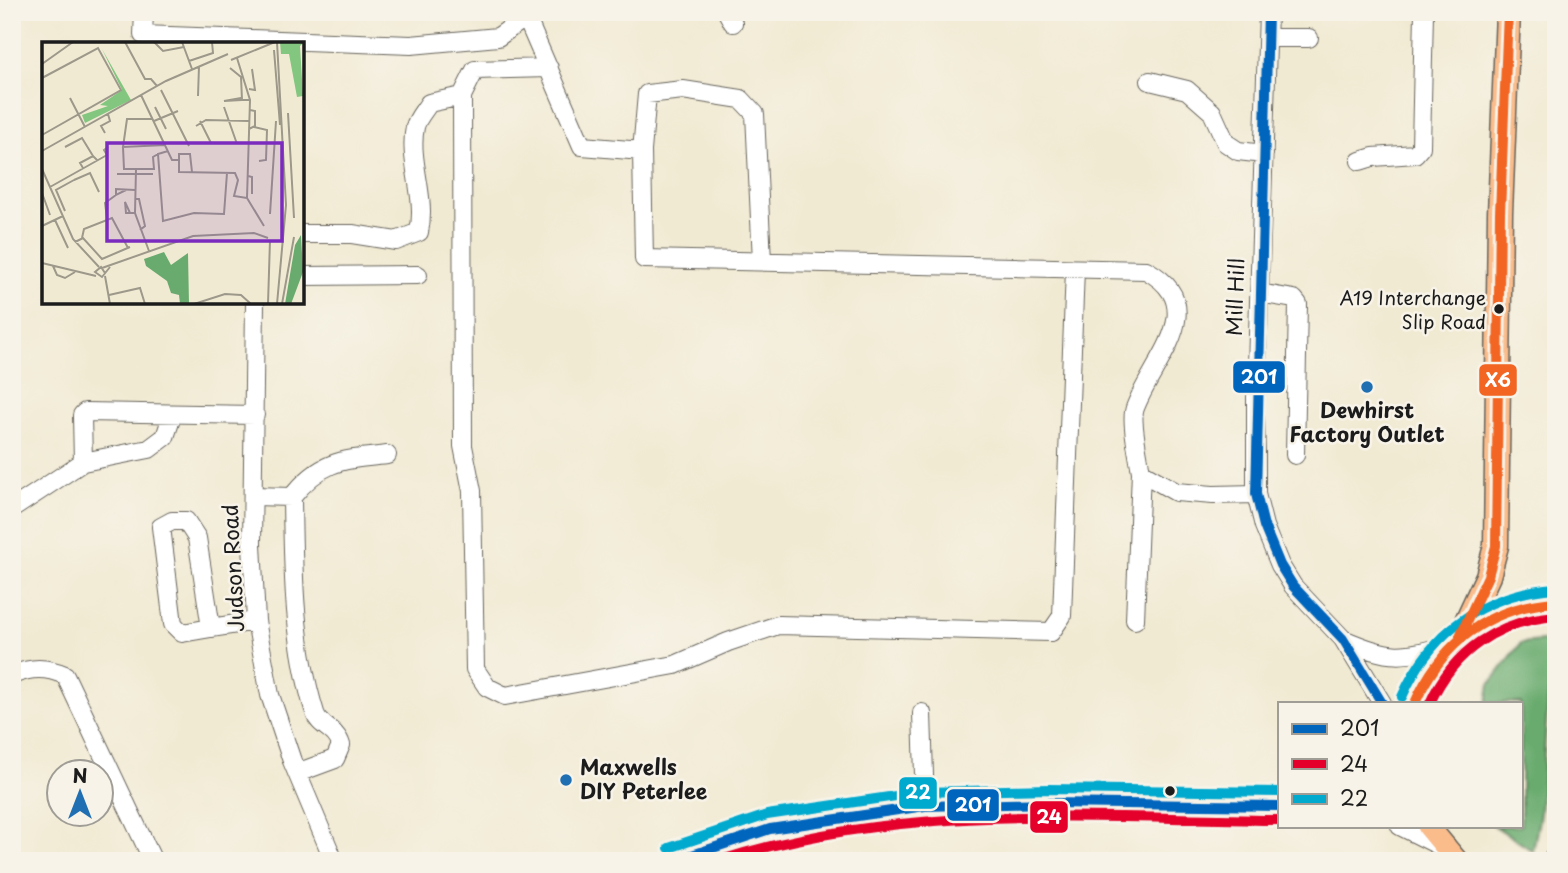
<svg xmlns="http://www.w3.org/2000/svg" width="1568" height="873" viewBox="0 0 1568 873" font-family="'Playpen Sans',sans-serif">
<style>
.forest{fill:#69ab6e;stroke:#426445;stroke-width:2}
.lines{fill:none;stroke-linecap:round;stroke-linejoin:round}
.minor-casing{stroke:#67645c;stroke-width:20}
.major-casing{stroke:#67645c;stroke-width:24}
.highway-casing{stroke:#67645c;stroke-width:27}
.minor{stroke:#fff;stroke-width:18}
.major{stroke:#fabc8b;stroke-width:21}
.highway{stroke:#fabc8b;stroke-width:24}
.bus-1-casing{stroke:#f7f3e8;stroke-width:16}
.bus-2-casing{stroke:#f7f3e8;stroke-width:16}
.bus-3-casing{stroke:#f7f3e8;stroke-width:16}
.bus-4-casing{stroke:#f7f3e8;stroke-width:16}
.bus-1{stroke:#0065bd;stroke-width:10}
.bus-2{stroke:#e4002b;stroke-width:10}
.bus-3{stroke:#00a9ce;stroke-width:10}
.bus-4{stroke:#f26522;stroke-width:10}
.bus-dot{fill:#1c1c1c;stroke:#f7f3e8;stroke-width:2.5}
.poi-dot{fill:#1f6fb2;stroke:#f7f3e8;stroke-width:2.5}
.labels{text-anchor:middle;stroke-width:5;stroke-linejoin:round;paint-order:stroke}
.bus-label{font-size:19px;fill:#1c1c1c;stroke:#f7f3e8;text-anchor:end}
.street-label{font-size:21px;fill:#1c1c1c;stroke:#f7f3e8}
.poi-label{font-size:21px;font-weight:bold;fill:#1c1c1c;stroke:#f7f3e8}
.inset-road{fill:none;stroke:#9c988a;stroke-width:2}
.view{fill:#7b2cbf;fill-opacity:0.15;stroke:#7b2cbf;stroke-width:3.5}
.inset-edge{fill:none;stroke:#1c1c1c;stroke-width:3.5}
.line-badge{stroke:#f7f3e8;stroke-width:2.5}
.badge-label{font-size:19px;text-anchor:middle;font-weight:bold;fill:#fff}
</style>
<rect width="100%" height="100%" fill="#f7f3e8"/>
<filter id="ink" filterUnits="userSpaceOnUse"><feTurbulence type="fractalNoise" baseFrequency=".0143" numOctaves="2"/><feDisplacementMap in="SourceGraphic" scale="14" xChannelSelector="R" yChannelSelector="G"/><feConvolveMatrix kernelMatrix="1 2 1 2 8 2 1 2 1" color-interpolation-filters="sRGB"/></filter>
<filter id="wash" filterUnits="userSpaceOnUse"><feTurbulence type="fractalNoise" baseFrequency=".00686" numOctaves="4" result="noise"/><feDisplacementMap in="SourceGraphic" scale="28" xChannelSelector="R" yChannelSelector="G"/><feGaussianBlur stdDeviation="1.57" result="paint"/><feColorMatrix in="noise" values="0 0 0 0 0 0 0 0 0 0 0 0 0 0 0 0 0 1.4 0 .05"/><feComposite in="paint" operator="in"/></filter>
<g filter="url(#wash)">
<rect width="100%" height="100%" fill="#f1ead3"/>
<path class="forest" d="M 1552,640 L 1540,814 L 1533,851 L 1495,826 L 1521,826 L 1521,703 L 1487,703 L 1490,684 L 1521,643 Z"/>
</g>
<g filter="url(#ink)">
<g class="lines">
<defs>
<path id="minor" d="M 144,12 L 143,35 L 411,45 L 498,37 L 526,17
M 524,12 L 582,146 L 642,151 L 644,259 L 1146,270 C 1213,307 1152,361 1135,408 C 1130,420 1139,458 1141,472 L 1176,492 L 1213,495 L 1256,494
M 727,12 L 733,23
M 1268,12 L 1256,398 L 1256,494 L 1264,526 L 1280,565 L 1293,586 L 1343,639 L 1382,703
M 1267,38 L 1309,38
M 549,68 L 475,70 L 462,96 L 463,446 L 472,491 L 475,669 L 487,687 L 505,696 L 675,665 L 728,642 L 778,625 L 1051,632 L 1062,616 L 1075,269
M 1150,81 L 1187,90 L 1212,112 L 1226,143 L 1238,151 L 1264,154
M 642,151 L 647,94 L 683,90 L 741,99 L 755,114 L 762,261
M 1360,161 L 1373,157 L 1415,154 L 1421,147 L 1424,12
M 303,234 L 352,234 L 396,241 L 419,232 C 427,197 408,161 415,127 C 417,118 425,110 429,103 L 462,96
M 303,276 L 418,275
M 1259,293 L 1294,299 L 1298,304 L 1295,455
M 255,303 L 252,544 L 256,621 L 270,695 L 292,761 L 334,861
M 172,416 L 165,437 L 149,449 L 83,462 L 82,415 L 85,412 L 255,415
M 253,496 L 292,497 C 293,570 293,642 315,713 C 319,727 336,728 341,745 L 335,759 L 297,773
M 292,497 C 321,460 342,460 387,455
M 12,509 L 83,462
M 1135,620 L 1141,472
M 211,628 L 182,633 L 173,624 L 161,527 L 172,521 L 186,521 L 197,538 L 211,628 L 256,621
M 1343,639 C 1391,660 1402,658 1451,644
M 12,675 C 32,667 46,667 65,675 L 153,861
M 922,713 L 925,806
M 1400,826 L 1442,847
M 673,861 L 770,829 L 925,806 L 1049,803 L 1279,806"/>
<path id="major" d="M 1415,703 C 1436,643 1492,602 1556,602
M 1428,826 L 1457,861"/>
<path id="highway" d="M 1460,636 L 1488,576 L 1496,546 L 1500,213 L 1508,12
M 1556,861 L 1556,860"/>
</defs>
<use href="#minor" class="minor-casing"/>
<use href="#major" class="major-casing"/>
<use href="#highway" class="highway-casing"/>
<use href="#minor" class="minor"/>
<use href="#major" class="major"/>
<use href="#highway" class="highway"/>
<defs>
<path id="bus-1" d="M 1268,12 L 1256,494 L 1264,526 L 1280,565 L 1293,586 L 1343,639 L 1382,703
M 674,861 L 770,829 L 925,806 L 1049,803 L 1279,806"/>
<path id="bus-2" d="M 1430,703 C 1454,650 1498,621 1556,616
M 718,861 C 898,802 1093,818 1279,820"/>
<path id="bus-3" d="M 1402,697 C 1431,631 1483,594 1555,588
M 669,848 L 767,815 L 923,792 L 1049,789 L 1279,792"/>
<path id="bus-4" d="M 1460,636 L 1488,576 L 1496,546 L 1500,213 L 1508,12
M 1415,703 C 1442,642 1489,607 1556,602"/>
</defs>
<use href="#bus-1" class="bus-1-casing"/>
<use href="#bus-2" class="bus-2-casing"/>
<use href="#bus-3" class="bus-3-casing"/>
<use href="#bus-4" class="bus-4-casing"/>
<use href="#bus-1" class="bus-1"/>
<use href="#bus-2" class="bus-2"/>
<use href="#bus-3" class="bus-3"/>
<use href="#bus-4" class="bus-4"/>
</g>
</g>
<g class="bus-dot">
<circle cx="1499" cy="309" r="6"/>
<circle cx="1170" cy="791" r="6"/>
</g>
<g class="poi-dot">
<circle cx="1367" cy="387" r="7"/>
<circle cx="566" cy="780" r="7"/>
</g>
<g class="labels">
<g class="bus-label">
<text x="1486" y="305">A19 Interchange<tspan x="1486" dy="24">Slip Road</tspan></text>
</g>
<g class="street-label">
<text transform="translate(1236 297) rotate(-88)" y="7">Mill Hill</text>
<text transform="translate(234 568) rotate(-93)" y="7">Judson Road</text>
</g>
<g class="poi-label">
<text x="1367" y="418">Dewhirst<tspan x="1367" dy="24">Factory Outlet</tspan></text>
<text x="580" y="775" text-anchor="start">Maxwells<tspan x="580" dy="24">DIY Peterlee</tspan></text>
</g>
</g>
<g transform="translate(42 42)">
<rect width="262" height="262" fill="#f1ead3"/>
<path d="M 238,0 L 262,0 L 258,4 L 261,54 L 255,55 L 247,12 L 239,12 ZM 60,7 L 89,58 L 43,81 L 40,73 L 66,64 L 58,63 L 80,48 Z" fill="#82c67f"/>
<path d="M 259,193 L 261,230 L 249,262 L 243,262 L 253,203 ZM 122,210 L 129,223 L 146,211 L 147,262 L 138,262 L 137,253 L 129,251 L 125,239 L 104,224 L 102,217 Z" fill="#69ab6e"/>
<path class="inset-road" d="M 83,0 L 103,37 L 109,37 L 115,44M 112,0 L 121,9 L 142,5M 140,0 L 150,27M 232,8 L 238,83M 195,16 L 208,58 L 205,156 L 222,184M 189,18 L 233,0M 147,19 L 171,11 L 170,0M 0,22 L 31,0M 188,26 L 199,35 L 200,58 L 208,58M 0,36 L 56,6 L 79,48 L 0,93M 207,47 L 213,48 L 210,27M 119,48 L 147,104M 99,53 L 130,118 L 137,118 L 137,130 L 193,131 L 196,138 L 192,154 L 205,156M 156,54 L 157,24M 28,56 L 43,85M 199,56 L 182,59 L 200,58M 113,65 L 124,87M 182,65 L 195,102M 246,71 L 252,176M 111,77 L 85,77 L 81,105 L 124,103M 112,79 L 136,69M 158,79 L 169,101M 154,84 L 164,78 L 207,79M 212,85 L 225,88 L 224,118 L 217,119M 207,87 L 213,84 L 213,69 L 208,68M 63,91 L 59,84 L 68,79 L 66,72M 23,105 L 40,96 L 51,114M 81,105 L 82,127 L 112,127 L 111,115 L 116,112M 0,109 L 124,39 L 186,12M 126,109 L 116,112 L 121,179 L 152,171 L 182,172 L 185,131M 137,118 L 137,112 L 148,112 L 150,130M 41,126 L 38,121 L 51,114 L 55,118M 0,127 L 31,197 L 57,225M 94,127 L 93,171 L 107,209M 75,132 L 111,132M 206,134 L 210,135 L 210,152M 32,138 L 48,131 L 57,150M 8,145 L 65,113 L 62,108 L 66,105M 84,148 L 74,153 L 74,147 L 93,148M 0,151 L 8,173M 93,157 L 97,157 L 103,184 L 98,188M 23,169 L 14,148 L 32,138M 88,171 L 84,171 L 83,160 L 88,171 L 93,171M 228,172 L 234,79M 65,176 L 63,161 L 74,153M 13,178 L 26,206M 0,184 L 21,174M 40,196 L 42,187 L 70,176 L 86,206M 33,200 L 41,196 L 60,217 L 88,205M 0,221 L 54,234M 11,224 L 15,233 L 23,236 L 33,230M 60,226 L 151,194 L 212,191 L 226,196M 63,231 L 59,225 L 53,230 L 60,235 L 68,225M 63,234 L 68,262M 67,253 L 98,246 L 103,262M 152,262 L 183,252 L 199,253 L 209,262M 226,262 L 228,198M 235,262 L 244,163 L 235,0M 240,262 L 252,195"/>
<path class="view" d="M 65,101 L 240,101 L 240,199 L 65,199 Z"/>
<rect width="262" height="262" class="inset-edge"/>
</g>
<g class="line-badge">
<rect x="1232" y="360" width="54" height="34" rx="7" fill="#0065bd"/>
<rect x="1478" y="363" width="40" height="34" rx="7" fill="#f26522"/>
<rect x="898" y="776" width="40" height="34" rx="7" fill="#00a9ce"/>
<rect x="946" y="788" width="54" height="34" rx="7" fill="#0065bd"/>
<rect x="1029" y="800" width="40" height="34" rx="7" fill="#e4002b"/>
</g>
<g class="badge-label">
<text x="1259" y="384">201</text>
<text x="1498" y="387">X6</text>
<text x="918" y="799">22</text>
<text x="973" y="812">201</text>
<text x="1049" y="824">24</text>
</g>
<rect width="1568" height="873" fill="none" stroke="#f7f3e8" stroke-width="42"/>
<rect x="1278" y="702" width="245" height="126" fill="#f7f3e8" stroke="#9f9d96" stroke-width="2"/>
<rect x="1292" y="724" width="35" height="10" fill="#0065bd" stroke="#9f9d96" stroke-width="2"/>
<text x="1340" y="736" font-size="21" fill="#1c1c1c">201</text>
<rect x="1292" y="759" width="35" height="10" fill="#e4002b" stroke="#9f9d96" stroke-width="2"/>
<text x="1340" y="772" font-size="21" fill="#1c1c1c">24</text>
<rect x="1292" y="794" width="35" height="10" fill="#00a9ce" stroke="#9f9d96" stroke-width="2"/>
<text x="1340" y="806" font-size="21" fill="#1c1c1c">22</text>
<g transform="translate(80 793)"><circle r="33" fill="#f7f3e8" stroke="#9f9d96" stroke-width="2"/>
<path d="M0-5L12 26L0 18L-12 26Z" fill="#1f6fb2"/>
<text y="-10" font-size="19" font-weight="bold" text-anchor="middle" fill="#1c1c1c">N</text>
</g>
</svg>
